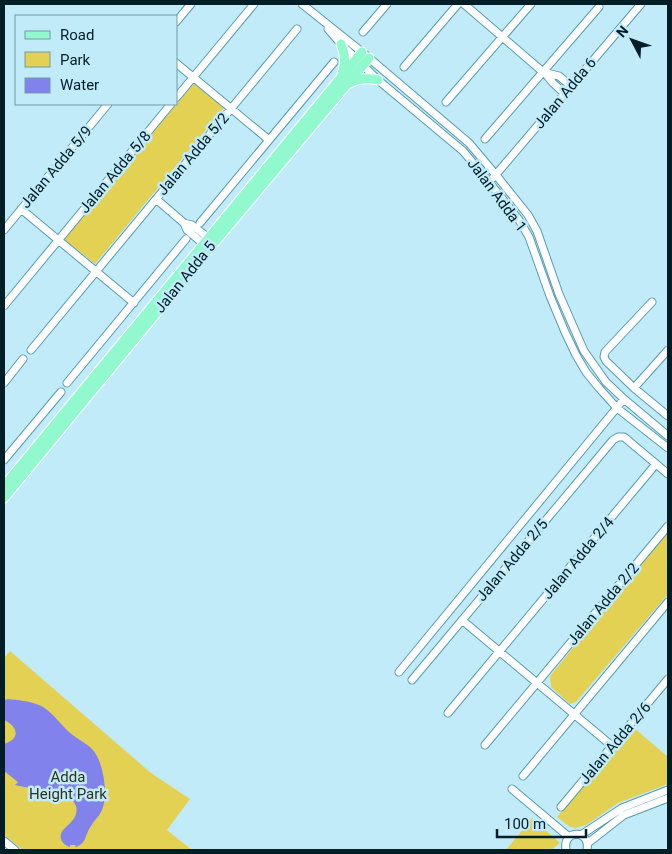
<svg xmlns="http://www.w3.org/2000/svg" width="672" height="854" viewBox="0 0 672 854" font-family="Roboto,sans-serif">
<style>
.green{fill:#e3d154}
.water{fill:#8182eb}
.lines{fill:none;stroke-linecap:round;stroke-linejoin:round}
.minor-casing{stroke:#559bb1;stroke-width:9}
.major-casing{stroke:#fff;stroke-width:11}
.minor{stroke:#fff;stroke-width:7}
.major{stroke:#92f8ce;stroke-width:9}
.labels{text-anchor:middle;stroke-width:5;stroke-linejoin:round;paint-order:stroke}
.street-label{font-size:15px;fill:#011e27;stroke:#c2ebfa}
.park-label{font-size:15px;fill:#33301a;stroke:#c2ebfa}
</style>
<rect width="100%" height="100%" fill="#c2ebfa"/>
<path class="green" d="M 194,83 L 224,108 L 95,264 L 64,239 Z
M 668,532 L 668,594 L 576,702 L 570,704 L 551,687 L 550,676 Z
M 10,651 L 151,773 L 190,799 L 167,830 L 192,850 L 23,850 L 4,835 L 4,658 Z
M 633,727 L 668,757 L 668,784 L 618,803 L 586,825 L 576,828 L 570,827 L 557,817 Z
M 532,818 L 560,843 L 551,850 L 506,850 Z"/>
<path class="water" d="M 8,699 C 18,700 29,701 39,705 C 50,709 61,725 70,733 C 77,739 85,742 92,749 C 103,760 108,792 103,807 C 101,815 95,819 91,826 C 85,834 87,843 76,847 L 75,845 L 70,845 L 70,847 C 62,845 57,836 64,829 C 70,823 79,817 76,806 C 70,787 31,790 15,785 L 18,782 L 4,771 L 4,744 C 21,739 18,726 4,720 L 4,700 Z"/>
<g class="lines">
<defs>
<path id="minor" d="M 302,4 L 362,52 L 469,143 L 496,175 L 528,215 L 537,231 L 559,294 L 584,351 L 606,382 L 624,399 L 668,436
M 464,4 L 543,72 L 559,76 L 571,86
M 176,22 L 191,4
M 328,29 L 341,44 L 378,80 L 463,151 L 489,182 L 519,220 L 529,237 L 550,296 L 565,332 L 576,355 L 586,372 L 599,388 L 617,408 L 668,448
M 363,32 L 387,4
M 176,63 L 269,140
M 404,67 L 458,4
M 544,72 L 553,83 L 565,94
M 176,98 L 254,4
M 446,102 L 531,4
M 485,139 L 599,7
M 493,178 L 641,4
M 156,199 L 184,223 L 192,225 L 211,240
M 21,209 L 134,303
M 184,223 L 187,230 L 206,246
M 200,223 L 334,62
M 4,230 L 108,104
M 652,302 L 605,352 L 604,357 L 606,361 L 634,388 L 668,416
M 4,306 L 171,104
M 31,350 L 297,29
M 4,383 L 23,359
M 67,383 L 186,239
M 634,388 L 668,350
M 4,460 L 61,392
M 462,620 L 612,746
M 399,672 L 624,399
M 412,680 L 613,440 L 618,437 L 624,437 L 668,474
M 448,713 L 656,464
M 485,745 L 668,526
M 523,776 L 668,602
M 512,789 L 569,837
M 561,807 L 668,679
M 581,835 L 622,808 L 668,790
M 4,841 L 15,850
M 588,843 L 624,815 L 668,798
M 566,850 C 562,829 591,829 587,850"/>
<path id="major" d="M 341,44 C 345,55 346,63 342,74
M 350,83 C 359,78 368,78 378,80
M 4,486 L 362,52
M 4,498 L 209,249 L 369,58"/>
</defs>
<use href="#minor" class="minor-casing"/>
<use href="#major" class="major-casing"/>
<use href="#minor" class="minor"/>
<use href="#major" class="major"/>
</g>
<g class="labels">
<g class="street-label">
<text transform="translate(565 93) rotate(-50)" y="5">Jalan Adda 6</text>
<text transform="translate(193 154) rotate(-50)" y="5">Jalan Adda 5/2</text>
<text transform="translate(56 167) rotate(-50)" y="5">Jalan Adda 5/9</text>
<text transform="translate(115 172) rotate(-50)" y="5">Jalan Adda 5/8</text>
<text transform="translate(497 195) rotate(53)" y="5">Jalan Adda 1</text>
<text transform="translate(185 277) rotate(-51)" y="5">Jalan Adda 5</text>
<text transform="translate(578 558) rotate(-50)" y="5">Jalan Adda 2/4</text>
<text transform="translate(512 560) rotate(-50)" y="5">Jalan Adda 2/5</text>
<text transform="translate(603 604) rotate(-50)" y="5">Jalan Adda 2/2</text>
<text transform="translate(615 743) rotate(-50)" y="5">Jalan Adda 2/6</text>
</g>
<g class="park-label">
<text x="68" y="782">Adda<tspan x="68" dy="17">Height Park</tspan></text>
</g>
</g>
<rect width="672" height="854" fill="none" stroke="#011e27" stroke-width="10"/>
<rect x="15" y="15" width="162" height="90" fill="#c2ebfa" stroke="#7599a6"/>
<rect x="25" y="31" width="25" height="8" fill="#92f8ce" stroke="#7599a6"/>
<text x="60" y="40" font-size="15" fill="#011e27">Road</text>
<rect x="25" y="52" width="25" height="15" fill="#e3d154" stroke="#7599a6"/>
<text x="60" y="65" font-size="15" fill="#011e27">Park</text>
<rect x="25" y="78" width="25" height="15" fill="#8182eb" stroke="#7599a6"/>
<text x="60" y="90" font-size="15" fill="#011e27">Water</text>
<g transform="translate(632 40) rotate(311)" stroke="#c2ebfa" stroke-width="4" paint-order="stroke">
<path d="M0-4L9 19L0 12L-9 19Z" fill="#011e27"/>
<text y="-8" font-size="14" font-weight="bold" text-anchor="middle" fill="#011e27">N</text>
</g>
<path d="M497 829v8h89v-8" fill="none" stroke="#011e27" stroke-width="2.5"/>
<text x="504" y="829" font-size="15" fill="#011e27" stroke="#c2ebfa" stroke-width="4" paint-order="stroke">100 m</text>
</svg>
